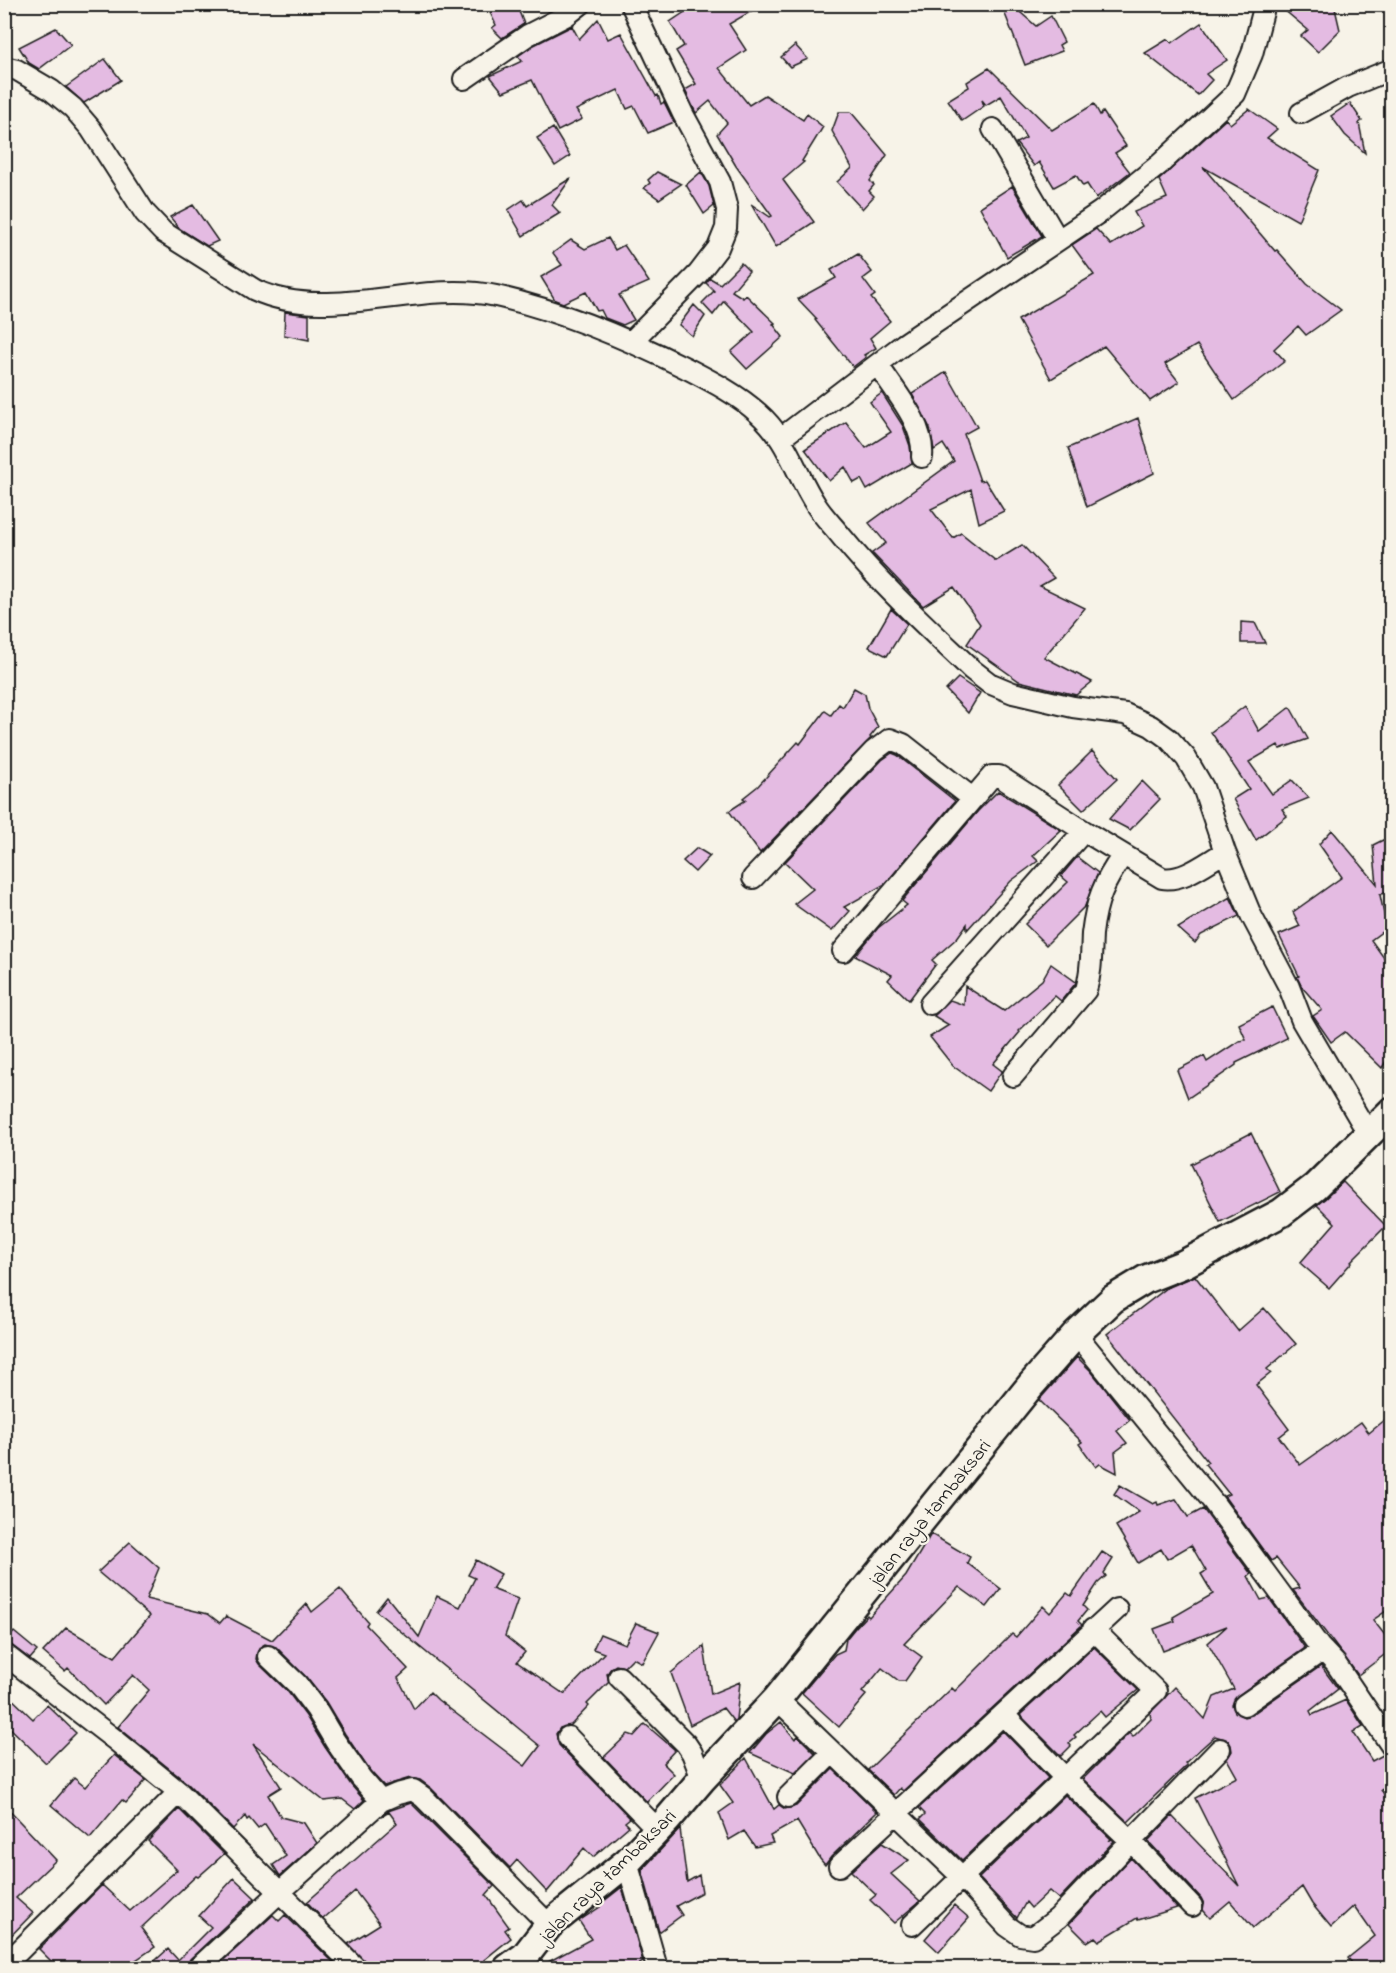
<svg xmlns="http://www.w3.org/2000/svg" width="1396" height="1973" viewBox="0 0 1396 1973" font-family="'Indie Flower',sans-serif">
<style>
.building{fill:#e4bbe2;stroke:#1c1c1c;stroke-width:1.5}
.lines{fill:none;stroke-linecap:round;stroke-linejoin:round}
.street-casing{stroke:#1c1c1c;stroke-width:24}
.secondary-casing{stroke:#1c1c1c;stroke-width:32}
.street{stroke:#f7f3e8;stroke-width:20}
.secondary{stroke:#f7f3e8;stroke-width:27}
.labels{text-anchor:middle;stroke-width:4.5;stroke-linejoin:round;paint-order:stroke}
.street-label{font-size:20px;fill:#1c1c1c;stroke:#f7f3e8}
</style>
<rect width="100%" height="100%" fill="#f7f3e8"/>
<filter id="ink" filterUnits="userSpaceOnUse"><feTurbulence type="fractalNoise" baseFrequency=".0167" numOctaves="2"/><feDisplacementMap in="SourceGraphic" scale="12" xChannelSelector="R" yChannelSelector="G"/><feConvolveMatrix kernelMatrix="1 2 1 2 8 2 1 2 1" color-interpolation-filters="sRGB"/></filter>
<g filter="url(#ink)">
<path class="building" d="M 486,4 L 516,4 L 524,24 L 502,38 L 492,28 L 496,25 Z
M 697,4 L 764,4 L 729,24 L 746,50 L 719,68 L 749,105 L 765,95 L 803,120 L 807,114 L 823,127 L 802,161 L 804,162 L 783,180 L 814,222 L 776,247 L 751,204 L 770,217 L 772,216 L 736,166 L 717,134 L 727,123 L 710,101 L 696,113 L 685,90 L 696,84 L 676,51 L 684,46 L 670,22 Z
M 1277,4 L 1334,4 L 1340,30 L 1318,52 L 1301,36 L 1308,30 Z
M 1013,6 L 1036,26 L 1051,16 L 1064,42 L 1059,45 L 1062,51 L 1025,65 L 1005,14 Z
M 598,19 L 608,39 L 621,33 L 656,96 L 658,95 L 661,104 L 664,102 L 674,122 L 648,133 L 634,106 L 627,109 L 618,90 L 576,110 L 582,119 L 558,131 L 532,80 L 503,92 L 490,76 L 522,61 L 518,56 L 534,45 L 572,26 L 579,39 Z
M 1201,23 L 1227,60 L 1206,74 L 1212,80 L 1198,95 L 1145,53 L 1168,39 L 1172,43 Z
M 56,28 L 71,45 L 39,69 L 29,63 L 19,47 Z
M 795,45 L 808,59 L 790,67 L 781,57 Z
M 105,59 L 121,80 L 84,103 L 66,87 Z
M 989,68 L 1052,130 L 1094,104 L 1100,115 L 1103,112 L 1126,146 L 1115,153 L 1130,172 L 1096,198 L 1087,184 L 1083,186 L 1076,175 L 1054,187 L 1039,162 L 1034,166 L 1016,143 L 1026,138 L 1001,96 L 986,105 L 982,100 L 984,106 L 962,121 L 948,100 L 969,87 L 967,82 Z
M 1350,103 L 1362,121 L 1359,123 L 1365,153 L 1345,135 L 1331,116 Z
M 1249,109 L 1277,129 L 1267,138 L 1319,170 L 1298,221 L 1203,167 L 1275,251 L 1277,250 L 1307,284 L 1341,310 L 1306,335 L 1298,326 L 1274,349 L 1285,361 L 1234,400 L 1197,345 L 1165,364 L 1179,382 L 1150,401 L 1104,346 L 1051,379 L 1018,320 L 1094,275 L 1072,245 L 1096,229 L 1111,245 L 1142,226 L 1134,212 L 1167,198 L 1159,180 L 1226,119 L 1230,124 Z
M 839,112 L 851,112 L 887,155 L 870,181 L 874,185 L 869,191 L 874,196 L 862,209 L 837,182 L 852,168 L 832,131 Z
M 553,128 L 570,156 L 555,166 L 537,138 Z
M 657,172 L 681,184 L 659,199 L 644,188 L 650,183 L 648,180 Z
M 701,172 L 709,186 L 714,206 L 704,214 L 686,185 Z
M 571,178 L 552,205 L 560,213 L 523,236 L 508,210 L 523,200 L 527,206 Z
M 1012,186 L 1042,236 L 1007,257 L 980,207 Z
M 193,205 L 218,241 L 207,246 L 180,229 L 170,217 Z
M 608,238 L 615,250 L 624,245 L 649,282 L 619,295 L 634,320 L 623,325 L 605,318 L 601,310 L 597,311 L 586,292 L 563,303 L 555,300 L 541,277 L 562,265 L 553,253 L 571,240 L 585,249 Z
M 858,254 L 872,272 L 863,279 L 875,295 L 871,298 L 890,321 L 870,338 L 876,348 L 864,355 L 866,357 L 853,367 L 815,320 L 817,319 L 798,299 L 836,278 L 831,270 Z
M 741,263 L 749,271 L 732,291 L 743,298 L 746,295 L 775,323 L 773,324 L 783,337 L 747,369 L 731,352 L 754,332 L 724,301 L 713,315 L 702,303 L 714,291 L 706,283 L 710,278 L 720,284 Z
M 694,305 L 705,316 L 692,336 L 679,325 Z
M 285,312 L 309,315 L 309,340 L 284,335 Z
M 946,372 L 977,427 L 964,434 L 980,481 L 985,480 L 1004,511 L 979,523 L 971,489 L 931,509 L 953,538 L 961,533 L 996,561 L 1022,545 L 1054,578 L 1040,586 L 1085,608 L 1044,657 L 1092,682 L 1076,695 L 1019,681 L 967,644 L 980,624 L 954,587 L 923,606 L 872,553 L 886,543 L 869,523 L 954,461 L 943,444 L 934,450 L 930,428 L 912,394 Z
M 882,393 L 903,426 L 910,446 L 912,463 L 867,490 L 861,479 L 854,483 L 845,467 L 829,481 L 805,449 L 846,422 L 866,448 L 891,432 L 870,402 Z
M 1138,418 L 1154,473 L 1087,507 L 1068,448 Z
M 891,609 L 907,624 L 887,656 L 869,647 Z
M 1241,622 L 1255,623 L 1265,643 L 1241,643 Z
M 958,678 L 980,693 L 968,713 L 946,690 Z
M 854,688 L 865,694 L 868,708 L 878,727 L 870,737 L 871,738 L 760,853 L 729,811 L 746,800 L 743,798 L 758,786 L 798,742 L 800,744 L 825,711 L 831,715 L 839,704 L 843,707 Z
M 1245,706 L 1259,731 L 1290,707 L 1308,739 L 1280,749 L 1278,745 L 1249,762 L 1272,794 L 1292,780 L 1309,798 L 1282,809 L 1287,816 L 1256,840 L 1233,799 L 1249,789 L 1211,732 Z
M 1092,751 L 1117,779 L 1083,810 L 1058,785 Z
M 892,753 L 897,755 L 955,801 L 885,884 L 844,907 L 850,911 L 832,931 L 794,904 L 813,889 L 785,862 L 882,760 Z
M 1142,781 L 1160,799 L 1130,830 L 1109,819 Z
M 998,791 L 1061,830 L 1033,856 L 1038,861 L 1011,881 L 967,930 L 967,924 L 957,938 L 932,960 L 936,964 L 909,1000 L 888,980 L 892,975 L 855,956 L 878,928 L 907,905 L 902,901 L 906,896 L 978,811 Z
M 1332,830 L 1377,884 L 1373,845 L 1383,840 L 1392,847 L 1392,888 L 1380,895 L 1387,928 L 1371,940 L 1392,969 L 1392,1051 L 1382,1068 L 1345,1032 L 1331,1042 L 1313,1016 L 1322,1010 L 1302,987 L 1297,977 L 1299,976 L 1279,935 L 1300,926 L 1293,912 L 1342,877 L 1319,844 Z
M 697,848 L 710,856 L 695,872 L 683,861 Z
M 1077,857 L 1098,873 L 1085,906 L 1046,945 L 1025,924 L 1068,882 L 1061,876 Z
M 1230,897 L 1239,916 L 1201,935 L 1195,943 L 1178,928 Z
M 1051,964 L 1076,982 L 1075,984 L 1061,1001 L 1055,996 L 1019,1031 L 1020,1032 L 993,1064 L 1002,1071 L 988,1091 L 953,1066 L 930,1037 L 949,1025 L 934,1016 L 950,1000 L 964,1005 L 965,986 L 1004,1011 L 1042,980 Z
M 1272,1007 L 1287,1038 L 1236,1063 L 1236,1065 L 1188,1098 L 1177,1070 L 1204,1056 L 1207,1062 L 1239,1041 L 1246,1040 L 1239,1024 Z
M 1251,1133 L 1280,1192 L 1220,1222 L 1191,1164 Z
M 1343,1182 L 1386,1226 L 1351,1261 L 1352,1262 L 1329,1288 L 1300,1263 L 1335,1223 L 1317,1205 Z
M 1195,1276 L 1238,1331 L 1264,1308 L 1296,1344 L 1267,1369 L 1271,1373 L 1256,1385 L 1289,1429 L 1279,1437 L 1300,1465 L 1361,1422 L 1369,1433 L 1392,1414 L 1392,1577 L 1383,1581 L 1392,1593 L 1392,1607 L 1373,1620 L 1392,1644 L 1392,1649 L 1358,1675 L 1293,1590 L 1300,1588 L 1276,1558 L 1271,1561 L 1224,1496 L 1229,1494 L 1205,1464 L 1208,1462 L 1107,1334 L 1167,1288 Z
M 1077,1357 L 1091,1371 L 1130,1420 L 1117,1431 L 1127,1443 L 1115,1452 L 1117,1473 L 1100,1464 L 1096,1467 L 1079,1444 L 1082,1442 L 1039,1400 Z
M 1120,1485 L 1153,1504 L 1157,1502 L 1158,1505 L 1176,1499 L 1188,1517 L 1203,1509 L 1251,1574 L 1248,1576 L 1261,1600 L 1269,1598 L 1305,1648 L 1237,1696 L 1232,1705 L 1235,1712 L 1244,1717 L 1251,1715 L 1321,1666 L 1338,1689 L 1310,1711 L 1312,1715 L 1346,1700 L 1363,1726 L 1353,1732 L 1372,1761 L 1383,1755 L 1392,1761 L 1392,1784 L 1381,1790 L 1392,1804 L 1392,1968 L 1356,1968 L 1348,1958 L 1375,1936 L 1354,1906 L 1331,1927 L 1312,1904 L 1302,1887 L 1253,1928 L 1230,1901 L 1210,1918 L 1203,1910 L 1204,1904 L 1201,1898 L 1148,1841 L 1172,1816 L 1239,1886 L 1195,1798 L 1237,1777 L 1227,1759 L 1232,1751 L 1231,1745 L 1228,1740 L 1215,1736 L 1185,1763 L 1187,1765 L 1128,1822 L 1083,1779 L 1129,1733 L 1133,1737 L 1151,1719 L 1150,1713 L 1175,1687 L 1205,1719 L 1214,1697 L 1234,1689 L 1208,1643 L 1227,1626 L 1163,1651 L 1154,1629 L 1175,1621 L 1173,1617 L 1213,1594 L 1201,1574 L 1206,1571 L 1191,1545 L 1167,1559 L 1161,1549 L 1138,1563 L 1116,1526 L 1139,1512 L 1114,1494 Z
M 931,1534 L 970,1557 L 967,1563 L 1001,1589 L 987,1607 L 959,1587 L 904,1644 L 922,1657 L 905,1681 L 899,1681 L 882,1668 L 862,1692 L 866,1695 L 839,1727 L 802,1693 L 835,1654 L 844,1650 L 846,1639 L 855,1628 L 867,1615 L 869,1617 L 906,1576 Z
M 130,1542 L 159,1568 L 146,1599 L 208,1614 L 220,1623 L 226,1616 L 272,1640 L 307,1604 L 312,1612 L 340,1589 L 368,1622 L 366,1625 L 408,1669 L 398,1678 L 414,1709 L 430,1692 L 438,1700 L 525,1766 L 540,1746 L 376,1611 L 387,1597 L 419,1637 L 437,1596 L 460,1607 L 475,1578 L 468,1575 L 476,1560 L 501,1574 L 492,1589 L 518,1599 L 505,1636 L 525,1652 L 517,1662 L 564,1694 L 604,1653 L 593,1649 L 600,1634 L 625,1644 L 636,1623 L 659,1632 L 642,1663 L 633,1658 L 624,1667 L 616,1665 L 611,1668 L 607,1674 L 609,1682 L 587,1704 L 589,1706 L 571,1725 L 560,1728 L 556,1734 L 559,1745 L 630,1818 L 625,1822 L 629,1826 L 593,1857 L 584,1848 L 547,1892 L 517,1860 L 510,1868 L 431,1788 L 420,1780 L 410,1778 L 384,1786 L 370,1771 L 345,1734 L 326,1702 L 306,1677 L 276,1647 L 265,1644 L 260,1647 L 257,1653 L 256,1659 L 259,1664 L 288,1692 L 306,1716 L 325,1747 L 351,1785 L 364,1800 L 355,1809 L 342,1799 L 324,1801 L 253,1744 L 281,1787 L 268,1795 L 281,1817 L 304,1823 L 317,1843 L 280,1876 L 273,1865 L 286,1856 L 265,1824 L 258,1829 L 249,1818 L 247,1820 L 245,1816 L 233,1829 L 187,1783 L 118,1727 L 149,1690 L 133,1675 L 104,1705 L 68,1668 L 65,1671 L 43,1652 L 66,1628 L 115,1657 L 150,1616 L 98,1572 Z
M 1102,1552 L 1113,1559 L 1104,1573 L 1106,1576 L 1098,1583 L 1083,1606 L 1087,1610 L 1078,1621 L 1082,1625 L 903,1791 L 900,1788 L 894,1795 L 868,1770 L 952,1688 L 955,1691 L 1012,1634 L 1016,1637 L 1043,1606 L 1050,1613 L 1067,1593 L 1071,1596 Z
M 14,1632 L 37,1651 L 30,1659 L 11,1645 L 5,1642 Z
M 704,1646 L 711,1694 L 740,1682 L 736,1719 L 734,1722 L 723,1708 L 690,1725 L 671,1673 Z
M 1094,1647 L 1138,1690 L 1105,1717 L 1100,1711 L 1074,1735 L 1076,1737 L 1069,1743 L 1071,1746 L 1061,1756 L 1020,1715 Z
M 4,1691 L 33,1719 L 47,1705 L 76,1733 L 46,1763 L 4,1722 Z
M 781,1722 L 795,1739 L 798,1736 L 815,1753 L 795,1773 L 750,1753 L 766,1734 Z
M 645,1724 L 675,1750 L 663,1763 L 674,1774 L 647,1802 L 604,1757 L 628,1734 L 634,1736 Z
M 1003,1731 L 1048,1778 L 962,1860 L 920,1819 L 925,1814 L 919,1808 Z
M 114,1755 L 146,1780 L 126,1803 L 122,1800 L 90,1838 L 51,1805 L 74,1778 L 85,1787 Z
M 746,1758 L 774,1809 L 779,1805 L 785,1809 L 796,1806 L 833,1769 L 877,1812 L 831,1857 L 825,1865 L 820,1859 L 797,1821 L 770,1836 L 773,1843 L 755,1847 L 744,1831 L 729,1840 L 719,1813 L 733,1803 L 720,1785 Z
M 1065,1795 L 1111,1839 L 1109,1841 L 1112,1839 L 1114,1841 L 1059,1899 L 1049,1891 L 1031,1908 L 1026,1902 L 1017,1918 L 979,1878 Z
M 411,1803 L 494,1886 L 486,1895 L 509,1927 L 505,1930 L 511,1938 L 484,1960 L 490,1968 L 371,1968 L 348,1944 L 380,1924 L 355,1891 L 323,1919 L 307,1902 L 397,1823 L 389,1812 L 381,1817 L 388,1811 Z
M 4,1805 L 56,1860 L 16,1898 L 33,1913 L 4,1943 Z
M 179,1809 L 224,1854 L 198,1877 L 196,1876 L 141,1928 L 155,1947 L 124,1968 L 58,1968 L 39,1949 L 102,1885 L 130,1911 L 177,1870 L 148,1841 Z
M 680,1829 L 687,1882 L 699,1875 L 702,1892 L 676,1906 L 682,1915 L 659,1932 L 642,1870 Z
M 882,1843 L 909,1860 L 891,1874 L 920,1901 L 894,1923 L 870,1900 L 876,1895 L 851,1871 Z
M 1131,1858 L 1177,1908 L 1138,1920 L 1137,1918 L 1099,1941 L 1095,1937 L 1087,1942 L 1069,1924 Z
M 234,1878 L 255,1898 L 190,1959 L 186,1968 L 147,1968 L 168,1949 L 178,1960 L 211,1927 L 199,1916 Z
M 622,1887 L 643,1962 L 633,1968 L 537,1968 L 591,1939 L 579,1921 L 600,1907 L 599,1905 Z
M 954,1905 L 969,1918 L 939,1952 L 925,1939 Z
M 273,1915 L 279,1921 L 285,1915 L 335,1964 L 329,1968 L 215,1968 Z"/>
<g class="lines">
<defs>
<path id="street" d="M 631,4 L 683,114 L 720,182 L 727,209 L 726,228 L 718,248 L 698,274 L 632,341
M 4,67 L 17,70 L 51,90 L 73,108 L 91,129 L 145,213 L 163,232 L 255,290 C 329,324 418,279 496,296 C 562,311 626,338 686,368 C 711,381 737,394 758,413 C 788,439 795,473 816,505 C 823,516 833,526 841,536 C 880,584 926,626 971,669 L 989,683 L 1013,693 L 1073,707 L 1125,714 L 1151,726 L 1169,739 L 1186,758 L 1203,787 L 1225,852 L 1251,915 L 1289,987 L 1302,1021 L 1369,1135
M 464,79 L 528,35 L 567,15 L 581,4
M 1301,113 L 1348,87 L 1392,69
M 993,129 L 1058,240
M 878,365 C 895,392 925,424 922,457
M 781,438 L 904,344 L 1100,212 L 1160,164 L 1235,94 L 1252,54 L 1265,4
M 753,878 L 874,751 L 890,739 L 903,744 L 972,798
M 843,951 L 992,776 L 999,776 L 1084,831
M 930,1004 L 1084,831 L 1162,878 C 1183,882 1207,862 1225,852
M 1013,1076 L 1086,990 C 1092,971 1091,953 1092,934 C 1096,900 1104,882 1123,855
M 1076,1334 L 1214,1503 L 1319,1646 L 1336,1664 L 1392,1747
M 4,1654 L 114,1739 L 179,1792 L 356,1968
M 268,1656 L 297,1684 L 316,1709 L 335,1741 L 361,1778 L 381,1801 L 397,1794 L 413,1790 L 423,1797 L 549,1925
M 619,1677 L 686,1744 L 692,1753 L 702,1779
M 777,1699 L 962,1877 L 1007,1926 L 1020,1935 L 1033,1937 L 1058,1918 L 1131,1841 L 1066,1779 L 1004,1715
M 1244,1705 L 1323,1650
M 568,1737 L 658,1830
M 788,1797 L 832,1753
M 627,1862 L 657,1968
M 839,1866 L 1117,1609
M 1192,1906 L 1131,1841 L 1220,1749
M 912,1925 L 1156,1691 L 1093,1629
M 4,1966 L 179,1792
M 198,1968 L 280,1892 L 381,1801"/>
<path id="secondary" d="M 508,1968 L 525,1956 L 549,1925 L 627,1862 L 667,1820 L 702,1779 L 777,1699 L 1031,1385 L 1076,1334 L 1113,1299 L 1146,1279 L 1184,1264 L 1281,1213 L 1315,1187 L 1392,1111"/>
</defs>
<use href="#street" class="street-casing"/>
<use href="#secondary" class="secondary-casing"/>
<use href="#street" class="street"/>
<use href="#secondary" class="secondary"/>
</g>
</g>
<g class="labels">
<g class="street-label">
<text transform="translate(929 1512) rotate(-51)" y="7">jalan raya tambaksari</text>
<text transform="translate(607 1875) rotate(-44)" y="7">jalan raya tambaksari</text>
</g>
</g>
<rect width="1396" height="1973" fill="none" stroke="#f7f3e8" stroke-width="24"/>
<rect x="12" y="12" width="1372" height="1949" fill="none" stroke="#1c1c1c" stroke-width="2" filter="url(#ink)"/>
</svg>
